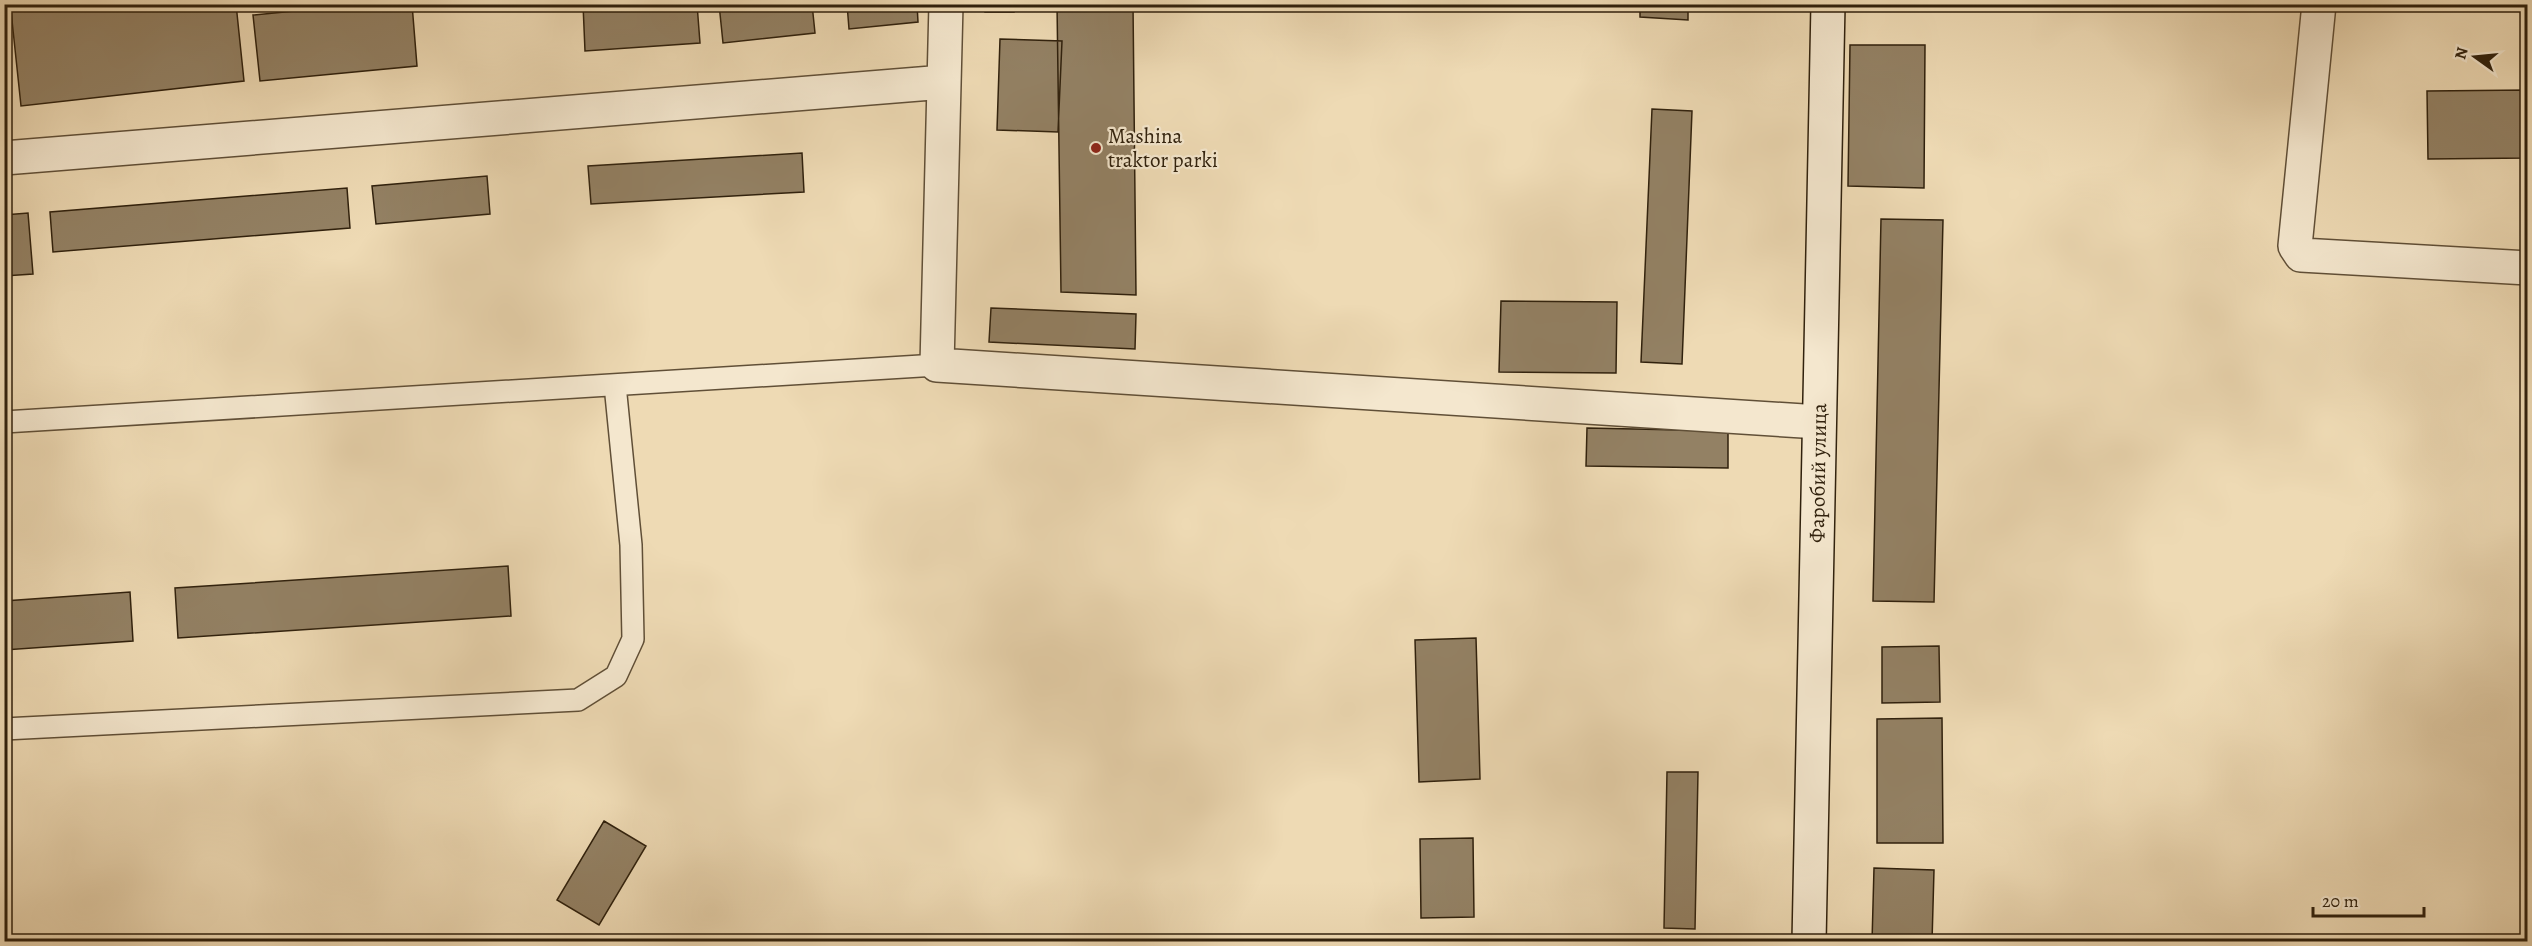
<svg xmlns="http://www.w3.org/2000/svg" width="2532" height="946" viewBox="0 0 2532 946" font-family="Alegreya,serif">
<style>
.building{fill:#938164;stroke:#30210d;stroke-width:1.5}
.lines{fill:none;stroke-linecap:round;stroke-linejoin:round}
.lane-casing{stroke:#604f37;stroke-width:24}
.street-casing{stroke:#604f37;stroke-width:36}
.secondary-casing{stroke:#30210d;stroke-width:36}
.lane{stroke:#f4e7ce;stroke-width:21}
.street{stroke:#f4e7ce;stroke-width:33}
.secondary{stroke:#f4e7ce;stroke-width:33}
.poi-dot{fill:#8f2418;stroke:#f4e7ce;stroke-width:2}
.labels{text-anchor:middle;stroke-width:4.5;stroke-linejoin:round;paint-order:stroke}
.poi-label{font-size:21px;fill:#30210d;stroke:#f4e7ce;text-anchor:start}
.street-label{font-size:21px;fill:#30210d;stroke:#f4e7ce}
</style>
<rect width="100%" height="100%" fill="#eedab4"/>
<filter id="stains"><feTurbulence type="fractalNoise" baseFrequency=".00333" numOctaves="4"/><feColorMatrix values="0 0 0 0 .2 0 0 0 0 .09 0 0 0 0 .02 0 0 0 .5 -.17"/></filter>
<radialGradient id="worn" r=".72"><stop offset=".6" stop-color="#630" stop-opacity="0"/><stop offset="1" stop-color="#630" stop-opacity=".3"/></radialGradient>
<path class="building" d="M 71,4 L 236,4 L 244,81 L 21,106 L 11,11 Z
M 366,4 L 412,4 L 417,66 L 260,81 L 253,15 Z
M 583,4 L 697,4 L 700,43 L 585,51 Z
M 719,4 L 812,4 L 815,33 L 723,43 Z
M 847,4 L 917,4 L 918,22 L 849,29 Z
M 985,4 L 1014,4 L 1014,12 L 985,12 Z
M 1057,4 L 1133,4 L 1136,295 L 1061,292 Z
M 1640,4 L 1688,4 L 1688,20 L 1640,17 Z
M 1000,39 L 1062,41 L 1058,132 L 997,130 Z
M 1850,45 L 1925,45 L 1924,188 L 1848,186 Z
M 2528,90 L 2528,158 L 2428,159 L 2427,91 Z
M 1652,109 L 1692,111 L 1682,364 L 1641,362 Z
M 802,153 L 804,192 L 591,204 L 588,166 Z
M 487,176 L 490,214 L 376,224 L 372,186 Z
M 347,188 L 350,228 L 53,252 L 50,212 Z
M 28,213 L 33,274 L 4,276 L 4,215 Z
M 1881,219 L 1943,220 L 1934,602 L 1873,601 Z
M 1501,301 L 1617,302 L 1616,373 L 1499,372 Z
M 991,308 L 1136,314 L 1135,349 L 989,342 Z
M 1587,428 L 1728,431 L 1728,468 L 1586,466 Z
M 508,566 L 511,616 L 178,638 L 175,588 Z
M 130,592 L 133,641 L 4,650 L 4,601 Z
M 1476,638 L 1480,779 L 1419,782 L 1415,640 Z
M 1939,646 L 1940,702 L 1882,703 L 1882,647 Z
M 1942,718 L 1943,843 L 1877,843 L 1877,719 Z
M 1667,772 L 1698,772 L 1695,929 L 1664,928 Z
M 604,821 L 646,846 L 599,925 L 557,900 Z
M 1473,838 L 1474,917 L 1421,918 L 1420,839 Z
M 1874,868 L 1934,870 L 1932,942 L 1872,942 Z"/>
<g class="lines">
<defs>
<path id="lane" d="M 4,422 L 937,365
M 4,729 L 578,700 L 616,676 L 633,639 L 631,545 L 615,385"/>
<path id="street" d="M 946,4 L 937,365 L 1819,422
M 2319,4 L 2295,246 L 2301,255 L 2528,268
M 4,158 L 944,82"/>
<path id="secondary" d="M 1809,942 L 1828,4"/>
</defs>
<use href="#lane" class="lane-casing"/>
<use href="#street" class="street-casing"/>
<use href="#secondary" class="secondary-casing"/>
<use href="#lane" class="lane"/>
<use href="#street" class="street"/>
<use href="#secondary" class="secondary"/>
</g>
<circle class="poi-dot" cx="1096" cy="148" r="6"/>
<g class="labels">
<g class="poi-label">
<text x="1108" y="143">Mashina<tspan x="1108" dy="24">traktor parki</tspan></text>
</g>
<g class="street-label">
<text transform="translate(1818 473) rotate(-89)" y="7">Фаробий улица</text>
</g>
</g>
<rect width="2532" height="946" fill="none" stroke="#eedab4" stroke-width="24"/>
<rect x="6" y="6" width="2520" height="934" fill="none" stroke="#30210d" stroke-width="3"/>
<rect x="12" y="12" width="2508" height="922" fill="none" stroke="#30210d" stroke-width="1.5"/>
<g transform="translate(2475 57) rotate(285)" stroke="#f4e7ce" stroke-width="4.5" paint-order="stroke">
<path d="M0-4.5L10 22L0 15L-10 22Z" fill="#30210d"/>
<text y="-9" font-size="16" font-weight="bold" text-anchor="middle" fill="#30210d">N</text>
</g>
<path d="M2313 907v9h111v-9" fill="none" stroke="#30210d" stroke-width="3"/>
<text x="2322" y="907" font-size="18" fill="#30210d" stroke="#f4e7ce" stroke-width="4.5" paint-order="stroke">20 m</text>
<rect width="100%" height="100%" filter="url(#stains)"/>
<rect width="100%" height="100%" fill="url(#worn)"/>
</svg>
